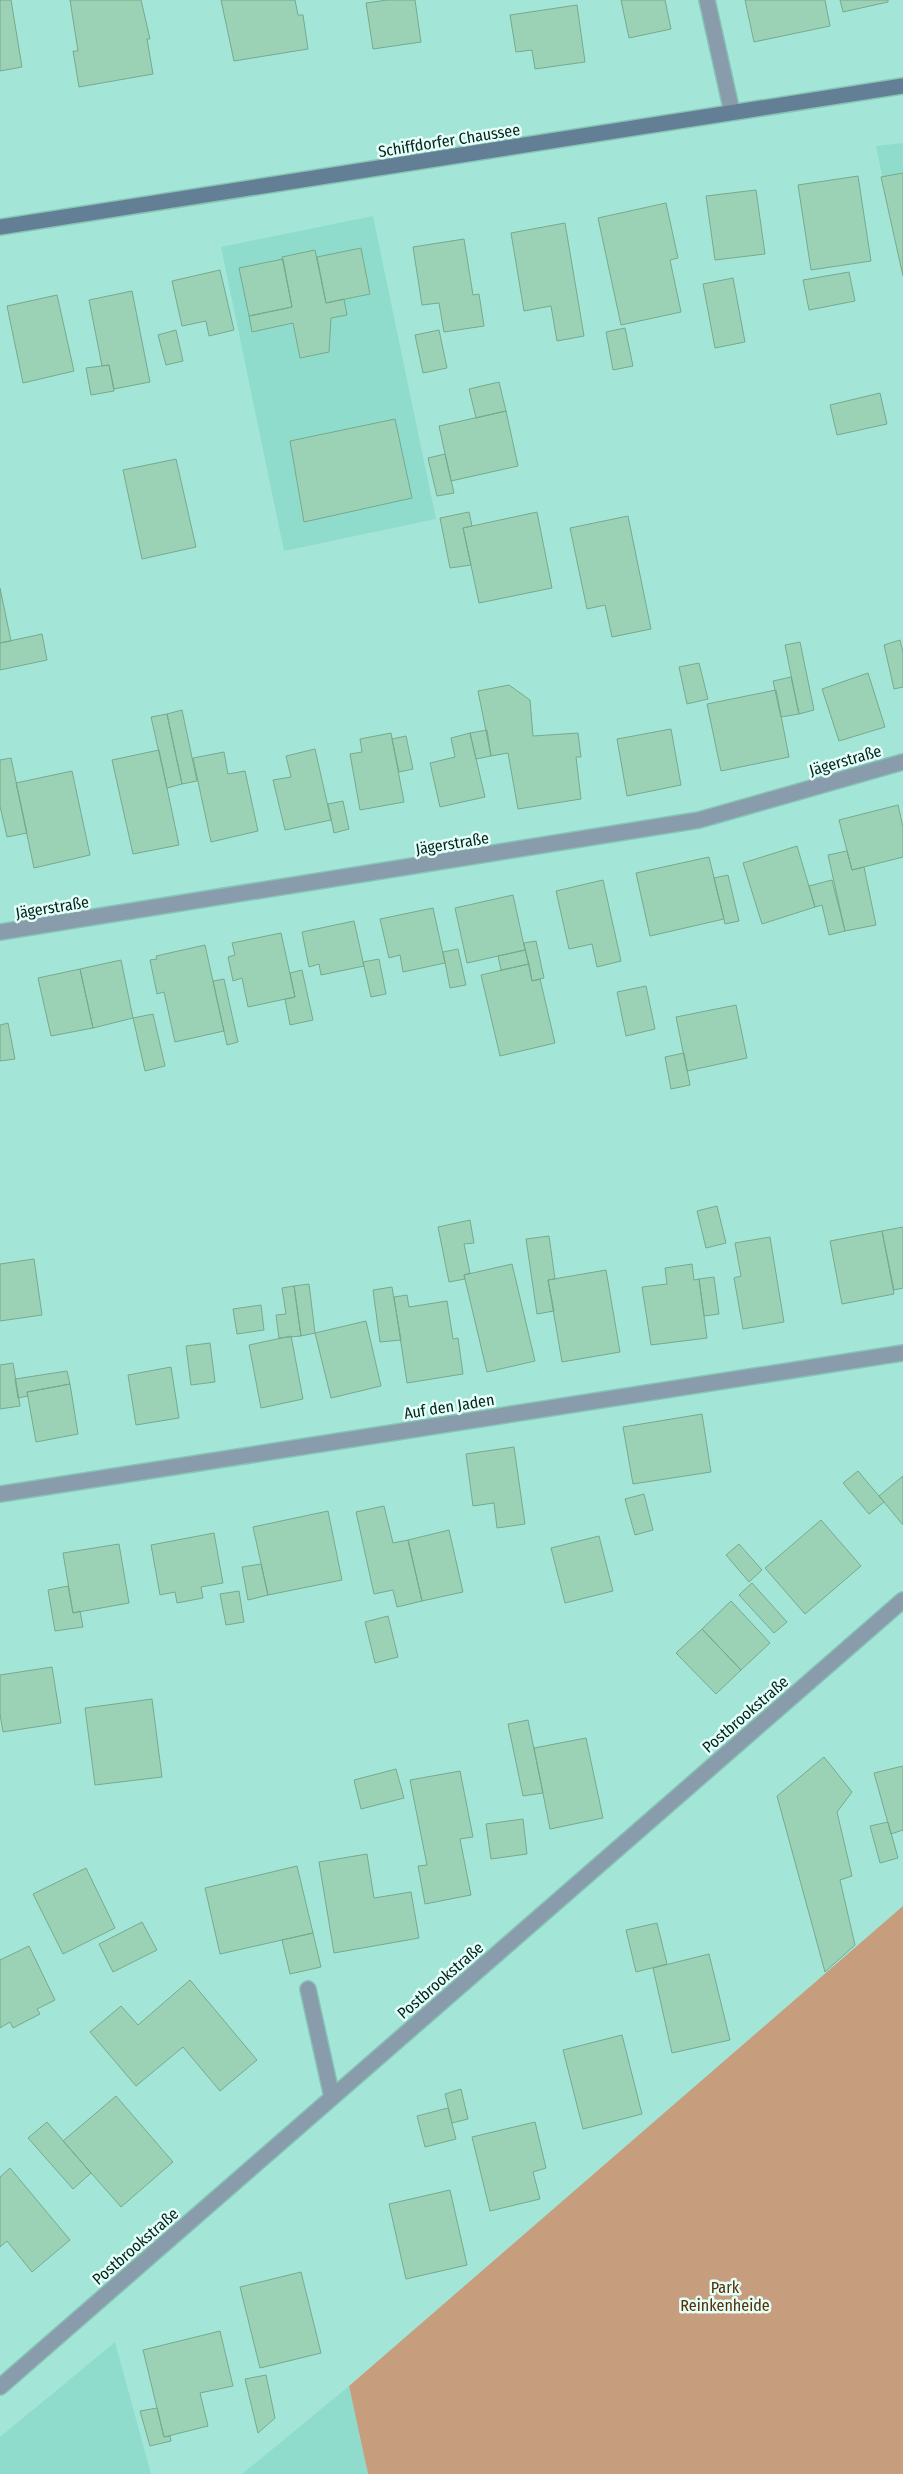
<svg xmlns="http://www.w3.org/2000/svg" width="903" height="2474" viewBox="0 0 903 2474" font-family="'Fira Sans Condensed',sans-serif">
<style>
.built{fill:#8fdccd}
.green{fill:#c79e7d}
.building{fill:#9bd1b4;stroke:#76aa8e}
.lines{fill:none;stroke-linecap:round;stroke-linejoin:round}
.lane-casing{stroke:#87c3b6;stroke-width:18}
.street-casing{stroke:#87c3b6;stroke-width:18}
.secondary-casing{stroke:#87c3b6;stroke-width:18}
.lane{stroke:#889cab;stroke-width:15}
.street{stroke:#889cab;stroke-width:15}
.secondary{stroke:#627f95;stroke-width:15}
.labels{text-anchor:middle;stroke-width:5;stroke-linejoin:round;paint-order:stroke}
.street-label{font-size:16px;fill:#06221d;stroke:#e4fef8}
.park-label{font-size:16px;fill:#552e05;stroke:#e4fef8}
</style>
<rect width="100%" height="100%" fill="#a3e6d8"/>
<path class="built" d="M 903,143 L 903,276 L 876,146 Z
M 373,216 L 436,519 L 284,551 L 221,247 Z
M 115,2342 L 151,2474 L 0,2474 L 0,2437 Z
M 349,2386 L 368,2474 L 242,2474 Z"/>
<path class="green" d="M 903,1906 L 903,2474 L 368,2474 L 349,2386 Z"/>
<path class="building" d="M 0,0 L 11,0 L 22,67 L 0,71 Z
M 70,0 L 141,0 L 150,39 L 147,39 L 153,74 L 79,87 L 73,51 L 78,51 Z
M 221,0 L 295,0 L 298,15 L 303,15 L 308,49 L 234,61 Z
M 387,0 L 415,0 L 421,42 L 373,49 L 366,3 Z
M 621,0 L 665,0 L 671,29 L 629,38 Z
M 745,0 L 825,0 L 830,26 L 754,42 Z
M 840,0 L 888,0 L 888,2 L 843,12 Z
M 577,5 L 585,62 L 535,69 L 532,50 L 516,52 L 510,15 Z
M 903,173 L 903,276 L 881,177 Z
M 858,176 L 871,261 L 811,270 L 798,185 Z
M 756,190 L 765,254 L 715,260 L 706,196 Z
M 666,203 L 678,258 L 670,260 L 681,312 L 621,325 L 598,218 Z
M 565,223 L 584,336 L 557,341 L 551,306 L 524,311 L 511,233 Z
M 464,239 L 473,295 L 479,294 L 484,326 L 444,332 L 439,303 L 422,305 L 413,247 Z
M 361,248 L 370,294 L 326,303 L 317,257 Z
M 315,250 L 326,303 L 344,299 L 347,315 L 331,318 L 329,352 L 300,358 L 293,323 L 252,332 L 249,316 L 292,307 L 282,257 Z
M 283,259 L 292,307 L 249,316 L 239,268 Z
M 220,270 L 234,330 L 209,336 L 206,321 L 182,326 L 172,281 Z
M 849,272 L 855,301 L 809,310 L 803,280 Z
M 733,278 L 745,342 L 715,348 L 703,284 Z
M 132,291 L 150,382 L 114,389 L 109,365 L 102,366 L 89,300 Z
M 57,295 L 74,371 L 23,383 L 7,306 Z
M 625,328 L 633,366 L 613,370 L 606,332 Z
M 176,330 L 183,361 L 166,365 L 158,335 Z
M 439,330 L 447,368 L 423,373 L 415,335 Z
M 109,365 L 114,391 L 91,395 L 86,368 Z
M 499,382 L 506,411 L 476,418 L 469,389 Z
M 880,393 L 887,424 L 837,435 L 830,405 Z
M 506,411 L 518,466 L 451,481 L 439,426 Z
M 395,419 L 412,498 L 304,522 L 290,441 Z
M 445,454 L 454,493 L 437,496 L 428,458 Z
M 176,459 L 196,547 L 142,559 L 123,470 Z
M 469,512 L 472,526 L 463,528 L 471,565 L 450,568 L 440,518 Z
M 537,512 L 552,588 L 479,603 L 463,528 Z
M 628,516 L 651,629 L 612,637 L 605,605 L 587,609 L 570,528 Z
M 0,588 L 11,641 L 0,643 Z
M 42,634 L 47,660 L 0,670 L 0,643 Z
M 900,640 L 903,652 L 903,687 L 894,689 L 884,645 Z
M 800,642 L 814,710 L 799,714 L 785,645 Z
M 699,663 L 708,699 L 687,704 L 679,667 Z
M 868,673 L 885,727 L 839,741 L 822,689 Z
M 791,677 L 799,714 L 781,717 L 773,681 Z
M 509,685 L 530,700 L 533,736 L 578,733 L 581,757 L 576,757 L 581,799 L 518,809 L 508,753 L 491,756 L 478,691 Z
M 776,690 L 789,757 L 721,771 L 707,704 Z
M 182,710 L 197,781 L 182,784 L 167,714 Z
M 167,714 L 182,784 L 167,788 L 151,717 Z
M 671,729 L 681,785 L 627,796 L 617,739 Z
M 487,730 L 491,756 L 476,759 L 470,733 Z
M 391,733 L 404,802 L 360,810 L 350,754 L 362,752 L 360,739 Z
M 470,733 L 485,797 L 440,807 L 430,763 L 455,757 L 451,738 Z
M 406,736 L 413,769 L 399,772 L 392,739 Z
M 315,749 L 331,820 L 285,830 L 273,780 L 291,777 L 286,756 Z
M 159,750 L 179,845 L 133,854 L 112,760 Z
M 224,752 L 228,774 L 245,771 L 258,831 L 211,842 L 193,758 Z
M 11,758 L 27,833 L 7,837 L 0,806 L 0,760 Z
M 72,771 L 90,855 L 34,868 L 16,783 Z
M 343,801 L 349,829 L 334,833 L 328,804 Z
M 898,805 L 903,827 L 903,857 L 852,870 L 839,820 Z
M 797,846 L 815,907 L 762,924 L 743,863 Z
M 847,851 L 852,870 L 864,867 L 876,925 L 845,931 L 828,855 Z
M 709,857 L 724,919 L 650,936 L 636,873 Z
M 728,875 L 739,921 L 725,924 L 714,878 Z
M 603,880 L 621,961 L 597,967 L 592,944 L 569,949 L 556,891 Z
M 832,880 L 845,931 L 829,935 L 822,905 L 815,907 L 809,886 Z
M 513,895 L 525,950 L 467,963 L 455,908 Z
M 433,908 L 445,963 L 403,972 L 400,955 L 389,958 L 380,919 Z
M 354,921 L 364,966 L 321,975 L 319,964 L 309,967 L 302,932 Z
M 281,933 L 295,997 L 248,1007 L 242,978 L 233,981 L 228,957 L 235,955 L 232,943 Z
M 536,941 L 544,978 L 532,981 L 524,943 Z
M 205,945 L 224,1031 L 175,1042 L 164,992 L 157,994 L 150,960 L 157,959 L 156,956 Z
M 458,949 L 466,985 L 450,988 L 443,952 Z
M 525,950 L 529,964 L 501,970 L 498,956 Z
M 379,959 L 386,994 L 371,997 L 363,962 Z
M 121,960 L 133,1018 L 93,1028 L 80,969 Z
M 529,964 L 532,981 L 540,979 L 555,1043 L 500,1056 L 481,975 Z
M 80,969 L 93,1028 L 51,1036 L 38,978 Z
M 302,970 L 313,1020 L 290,1025 L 285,999 L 295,997 L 290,973 Z
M 224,979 L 238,1042 L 227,1045 L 213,981 Z
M 646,986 L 655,1029 L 626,1036 L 617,992 Z
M 736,1005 L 747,1058 L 687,1071 L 676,1017 Z
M 153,1014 L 165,1066 L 145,1071 L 133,1018 Z
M 8,1023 L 15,1059 L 0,1061 L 0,1025 Z
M 684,1053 L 690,1085 L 671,1089 L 665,1057 Z
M 717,1206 L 726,1243 L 706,1248 L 697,1211 Z
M 470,1220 L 474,1243 L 464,1244 L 470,1273 L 464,1275 L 465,1279 L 449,1282 L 438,1227 Z
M 903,1227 L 903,1288 L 894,1290 L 882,1231 Z
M 882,1231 L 894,1294 L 842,1304 L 830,1241 Z
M 549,1236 L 555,1279 L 548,1280 L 554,1311 L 537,1314 L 526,1239 Z
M 770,1237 L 784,1322 L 743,1329 L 734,1278 L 741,1276 L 735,1243 Z
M 34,1259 L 42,1315 L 0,1321 L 0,1264 Z
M 512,1264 L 535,1361 L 487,1372 L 464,1275 Z
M 692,1264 L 694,1280 L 699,1279 L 707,1338 L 651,1345 L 642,1287 L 667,1284 L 665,1268 Z
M 606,1270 L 620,1352 L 562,1362 L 548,1280 Z
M 714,1277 L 719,1314 L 704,1316 L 699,1279 Z
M 309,1284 L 315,1333 L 301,1336 L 294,1286 Z
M 294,1286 L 301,1336 L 279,1338 L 276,1315 L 286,1314 L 282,1288 Z
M 392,1287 L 401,1340 L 380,1342 L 373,1290 Z
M 407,1295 L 409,1307 L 447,1301 L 453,1339 L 458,1338 L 463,1374 L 407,1383 L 394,1297 Z
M 261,1305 L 264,1330 L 237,1334 L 233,1309 Z
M 366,1321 L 381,1386 L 331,1398 L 315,1333 Z
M 291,1336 L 303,1399 L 261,1408 L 249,1345 Z
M 210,1343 L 215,1382 L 191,1385 L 186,1346 Z
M 13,1363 L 20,1406 L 0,1409 L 0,1365 Z
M 171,1367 L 179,1418 L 136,1425 L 128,1375 Z
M 67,1371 L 70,1384 L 27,1392 L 28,1396 L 18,1398 L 15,1379 Z
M 70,1384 L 78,1434 L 36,1442 L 27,1392 Z
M 702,1414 L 711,1472 L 633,1484 L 623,1427 Z
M 514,1447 L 525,1524 L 497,1528 L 494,1503 L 473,1506 L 466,1454 Z
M 858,1471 L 884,1502 L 869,1514 L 843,1483 Z
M 903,1476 L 903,1525 L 879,1496 Z
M 644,1494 L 653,1530 L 635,1535 L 625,1499 Z
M 384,1506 L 393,1543 L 408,1540 L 422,1601 L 397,1607 L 393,1590 L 374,1594 L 356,1512 Z
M 328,1511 L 342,1580 L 268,1595 L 253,1527 Z
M 821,1520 L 861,1566 L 805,1614 L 765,1568 Z
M 449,1530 L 463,1592 L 422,1601 L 408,1540 Z
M 214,1533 L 223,1583 L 201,1587 L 203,1598 L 177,1603 L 175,1592 L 160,1595 L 151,1545 Z
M 599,1536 L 613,1591 L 565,1603 L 551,1548 Z
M 119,1544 L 129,1603 L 73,1613 L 63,1553 Z
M 739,1544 L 762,1570 L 749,1582 L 726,1555 Z
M 261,1564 L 268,1595 L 248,1600 L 242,1567 Z
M 752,1583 L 787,1622 L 774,1633 L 739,1595 Z
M 68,1586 L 73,1613 L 80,1611 L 83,1627 L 55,1631 L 48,1590 Z
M 239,1591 L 244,1622 L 226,1625 L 220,1594 Z
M 731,1601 L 770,1643 L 741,1670 L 702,1629 Z
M 388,1616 L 398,1657 L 375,1663 L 365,1622 Z
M 702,1629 L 741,1670 L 716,1694 L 676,1653 Z
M 52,1667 L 61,1723 L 3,1732 L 0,1714 L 0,1675 Z
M 152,1699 L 162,1777 L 95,1785 L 85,1708 Z
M 528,1720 L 543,1793 L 523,1796 L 508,1724 Z
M 586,1738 L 603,1818 L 550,1829 L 534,1748 Z
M 824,1757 L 852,1792 L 837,1812 L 852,1876 L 840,1880 L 855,1945 L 825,1972 L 777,1796 Z
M 903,1766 L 903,1830 L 891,1834 L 874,1773 Z
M 396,1769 L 404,1798 L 361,1809 L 354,1780 Z
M 460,1771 L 473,1837 L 460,1839 L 471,1895 L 425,1904 L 418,1866 L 427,1865 L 410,1780 Z
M 523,1819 L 527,1854 L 491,1859 L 486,1824 Z
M 888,1822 L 898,1858 L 880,1863 L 870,1826 Z
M 367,1854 L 374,1898 L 411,1892 L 419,1938 L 334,1953 L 319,1862 Z
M 297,1866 L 313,1933 L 220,1954 L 205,1888 Z
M 86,1868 L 115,1928 L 63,1954 L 33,1894 Z
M 142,1922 L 157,1950 L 113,1972 L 99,1944 Z
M 657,1923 L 667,1964 L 636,1972 L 626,1930 Z
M 313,1933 L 321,1967 L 290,1974 L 282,1940 Z
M 29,1946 L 55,2000 L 37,2009 L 40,2014 L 13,2028 L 10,2022 L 0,2028 L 0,1960 Z
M 709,1954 L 730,2040 L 672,2053 L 653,1968 Z
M 190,1980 L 257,2060 L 220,2091 L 183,2047 L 136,2086 L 90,2032 L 121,2006 L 138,2025 Z
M 622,2035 L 642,2114 L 583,2129 L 563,2050 Z
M 461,2089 L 468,2119 L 452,2123 L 445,2094 Z
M 116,2096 L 173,2162 L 121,2207 L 63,2141 Z
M 448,2108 L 456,2139 L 425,2147 L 417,2116 Z
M 47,2122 L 91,2173 L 73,2189 L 28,2138 Z
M 535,2122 L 546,2168 L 533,2172 L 540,2199 L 490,2211 L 472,2137 Z
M 10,2168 L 70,2240 L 32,2272 L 7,2241 L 0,2247 L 0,2177 Z
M 450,2190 L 467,2265 L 406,2279 L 389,2204 Z
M 301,2272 L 321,2353 L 260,2368 L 240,2287 Z
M 220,2331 L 233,2386 L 200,2393 L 208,2426 L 164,2437 L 143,2350 Z
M 266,2375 L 275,2418 L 258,2433 L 245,2379 Z
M 157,2408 L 164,2437 L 170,2436 L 171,2441 L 150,2446 L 140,2411 Z"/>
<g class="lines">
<defs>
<path id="lane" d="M 308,1989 L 332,2097"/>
<path id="street" d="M 707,0 L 732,112
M 0,932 L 699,820 L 903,762
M 0,1494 L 903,1353
M 0,2387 L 903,1600"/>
<path id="secondary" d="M 0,227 L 903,86"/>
</defs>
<use href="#lane" class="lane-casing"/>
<use href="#street" class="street-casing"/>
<use href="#secondary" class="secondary-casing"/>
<use href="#lane" class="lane"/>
<use href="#street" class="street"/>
<use href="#secondary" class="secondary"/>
</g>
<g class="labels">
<g class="street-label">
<text transform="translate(449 140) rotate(-9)" y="6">Schiffdorfer Chaussee</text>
<text transform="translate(845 760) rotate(-16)" y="6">Jägerstraße</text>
<text transform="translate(452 843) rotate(-9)" y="6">Jägerstraße</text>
<text transform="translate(52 907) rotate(-9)" y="6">Jägerstraße</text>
<text transform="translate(449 1406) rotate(-9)" y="6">Auf den Jaden</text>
<text transform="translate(745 1714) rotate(-41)" y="6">Postbrookstraße</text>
<text transform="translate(440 1980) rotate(-41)" y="6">Postbrookstraße</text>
<text transform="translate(135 2246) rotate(-41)" y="6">Postbrookstraße</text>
</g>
<g class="park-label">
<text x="725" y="2293">Park<tspan x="725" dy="18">Reinkenheide</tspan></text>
</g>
</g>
</svg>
